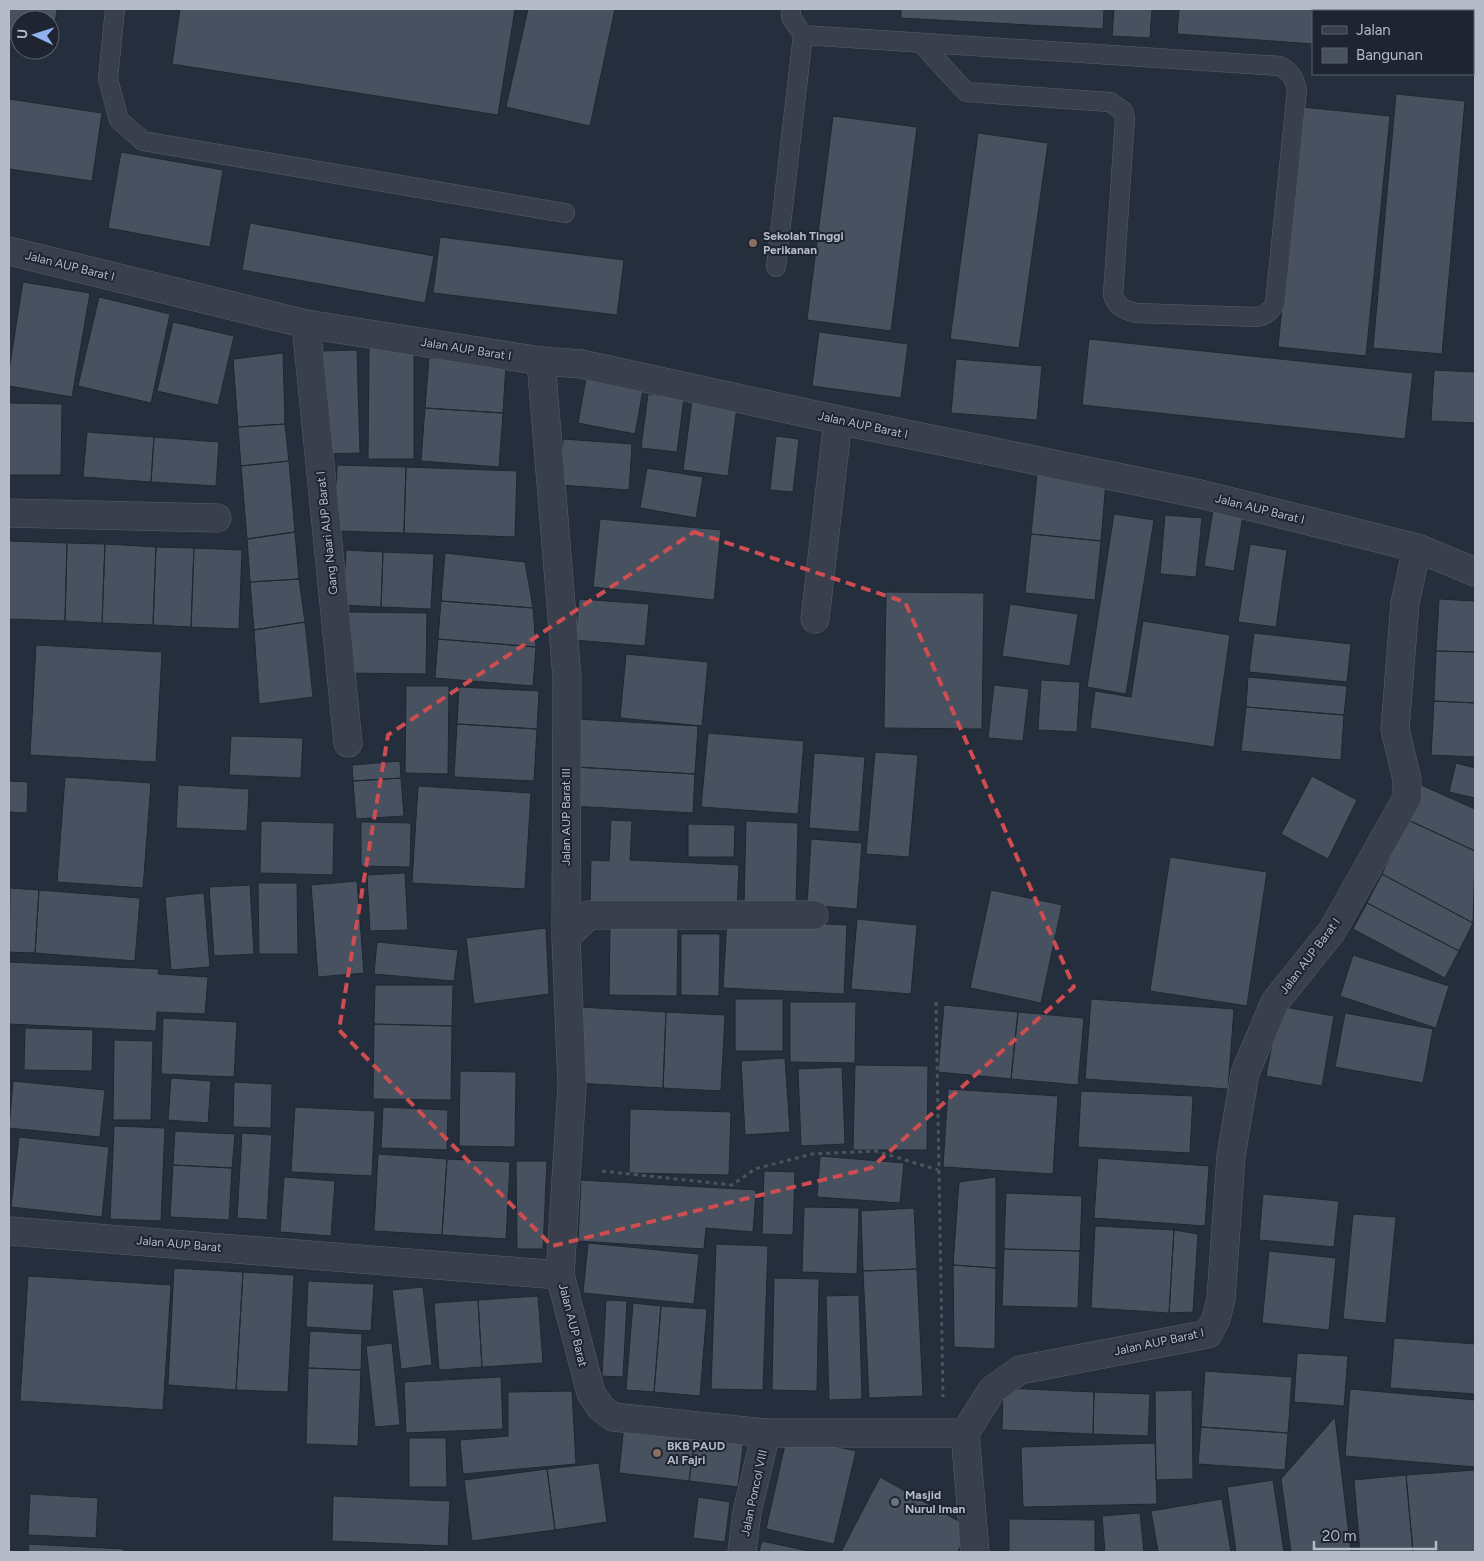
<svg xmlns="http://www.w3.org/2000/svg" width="1484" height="1561" viewBox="0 0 1484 1561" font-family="Figtree,sans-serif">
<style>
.building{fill:#475160;stroke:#202733}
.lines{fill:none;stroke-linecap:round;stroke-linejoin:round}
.service-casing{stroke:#575e6a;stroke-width:20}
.minor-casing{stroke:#575e6a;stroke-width:29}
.tertiary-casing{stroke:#575e6a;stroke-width:29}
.path{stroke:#45575a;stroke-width:3;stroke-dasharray:4 4;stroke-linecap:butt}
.service{stroke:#39404c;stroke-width:19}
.minor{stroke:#39404c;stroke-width:28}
.tertiary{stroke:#39404c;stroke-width:28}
.marked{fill:none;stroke:#ce4d50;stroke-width:4;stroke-dasharray:10 6;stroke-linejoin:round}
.education-dot{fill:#8d6e63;stroke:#1e2531;stroke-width:2}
.worship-dot{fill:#6b7280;stroke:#1e2531;stroke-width:2}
.labels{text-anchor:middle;stroke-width:4;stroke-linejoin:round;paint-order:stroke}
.poi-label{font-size:12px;font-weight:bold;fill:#b5bbc7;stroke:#1e2531;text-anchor:start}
.street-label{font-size:12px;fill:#b5bbc7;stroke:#1e2531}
</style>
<rect width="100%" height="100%" fill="#252e3c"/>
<path class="building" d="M 9,9 L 57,9 L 52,45 L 50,45 L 50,20 L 20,20 L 20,41 L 9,40 Z
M 180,9 L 515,9 L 498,115 L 172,64 Z
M 528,9 L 615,9 L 590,126 L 506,107 Z
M 901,9 L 1104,9 L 1103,29 L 901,18 Z
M 1114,9 L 1152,9 L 1150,38 L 1112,36 Z
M 1179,9 L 1382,9 L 1381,11 L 1313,11 L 1313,44 L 1177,34 Z
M 1396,94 L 1465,101 L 1442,354 L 1373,348 Z
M 9,99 L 102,113 L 92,181 L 9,169 Z
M 1302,107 L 1390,116 L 1366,356 L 1278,347 Z
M 833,116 L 917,127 L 891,331 L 807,320 Z
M 978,133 L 1048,143 L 1019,348 L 950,339 Z
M 121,152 L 223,170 L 210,247 L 108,228 Z
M 250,223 L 434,256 L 425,303 L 242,270 Z
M 440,237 L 624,260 L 617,315 L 433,293 Z
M 23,282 L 90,293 L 72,397 L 9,386 L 9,370 Z
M 99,297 L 170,314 L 151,403 L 78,386 Z
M 173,322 L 234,336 L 218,405 L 157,391 Z
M 819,332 L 908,344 L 901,398 L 812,386 Z
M 1089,339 L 1413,373 L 1405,439 L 1082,405 Z
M 369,348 L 414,348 L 414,459 L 368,459 Z
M 357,350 L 360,453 L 326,454 L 322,351 Z
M 283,353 L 285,424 L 238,427 L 233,359 Z
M 429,358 L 506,364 L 503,413 L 425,408 Z
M 956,359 L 1042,366 L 1037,420 L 951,413 Z
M 1434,370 L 1475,372 L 1475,423 L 1431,421 Z
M 586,379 L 643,390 L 635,434 L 578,423 Z
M 648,394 L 684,398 L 677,452 L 641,448 Z
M 692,400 L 737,407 L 728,476 L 683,470 Z
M 9,403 L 62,404 L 61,475 L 9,475 Z
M 425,408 L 503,413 L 499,467 L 421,461 Z
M 285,424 L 289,461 L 241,466 L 238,427 Z
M 87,432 L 154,437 L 151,482 L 83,477 Z
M 776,436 L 799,439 L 793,492 L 770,490 Z
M 154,437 L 219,442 L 216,486 L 151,482 Z
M 563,439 L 632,444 L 629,490 L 560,485 Z
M 289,461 L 295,532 L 247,539 L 241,466 Z
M 337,465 L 406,467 L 404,533 L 335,531 Z
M 406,467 L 517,471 L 515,537 L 404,533 Z
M 647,468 L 703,477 L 696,518 L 640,508 Z
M 1037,474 L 1106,481 L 1101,541 L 1031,534 Z
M 1213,510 L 1243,515 L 1234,571 L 1204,566 Z
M 1114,514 L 1154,520 L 1126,694 L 1087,687 Z
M 1165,515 L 1202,518 L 1196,577 L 1160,574 Z
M 600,519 L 721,530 L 714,600 L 593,587 Z
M 295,532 L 299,579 L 250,582 L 247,539 Z
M 1031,534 L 1101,541 L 1095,600 L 1025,593 Z
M 9,541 L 67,543 L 65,621 L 9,619 Z
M 67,543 L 105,544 L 102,623 L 65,621 Z
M 105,544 L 156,547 L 153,625 L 102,623 Z
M 1250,544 L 1287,550 L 1276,627 L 1238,622 Z
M 156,547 L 194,548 L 191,627 L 153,625 Z
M 194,548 L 242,550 L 239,629 L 191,627 Z
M 346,550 L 383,552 L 381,607 L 343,605 Z
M 383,552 L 434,554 L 431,609 L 381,607 Z
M 445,553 L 525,562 L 533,608 L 441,601 Z
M 299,579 L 305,622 L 254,630 L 250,582 Z
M 886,592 L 984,593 L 982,729 L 884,728 Z
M 579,599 L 649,604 L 645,646 L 575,640 Z
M 1439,599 L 1475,601 L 1475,652 L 1436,651 Z
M 441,601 L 533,608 L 536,647 L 438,639 Z
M 1010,604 L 1078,614 L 1070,666 L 1002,656 Z
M 344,612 L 427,613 L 426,674 L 343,673 Z
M 1143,621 L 1230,635 L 1214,747 L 1090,728 L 1095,691 L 1131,697 Z
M 305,622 L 313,697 L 259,704 L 254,630 Z
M 1254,633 L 1351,644 L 1347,682 L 1249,672 Z
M 438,639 L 536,647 L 533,686 L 435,678 Z
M 36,645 L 162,652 L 156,762 L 30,755 Z
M 1436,651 L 1475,652 L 1475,703 L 1434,701 Z
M 626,654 L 708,662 L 702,726 L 620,718 Z
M 1248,677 L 1347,686 L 1344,715 L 1246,707 Z
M 1041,680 L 1080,682 L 1077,732 L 1038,730 Z
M 994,685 L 1029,689 L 1023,741 L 988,738 Z
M 406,686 L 449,686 L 448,774 L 405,773 Z
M 459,687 L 539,691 L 537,729 L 457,724 Z
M 1434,701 L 1475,703 L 1475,757 L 1431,755 Z
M 1246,707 L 1344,715 L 1341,760 L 1241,751 Z
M 577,719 L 698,726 L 695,774 L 575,767 Z
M 457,724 L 537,729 L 534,781 L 454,777 Z
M 708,733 L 804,741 L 798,814 L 701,807 Z
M 231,736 L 303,738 L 301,778 L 229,775 Z
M 875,752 L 918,755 L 909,857 L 866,854 Z
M 814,753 L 865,757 L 859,832 L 809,828 Z
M 400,761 L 401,778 L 353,781 L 352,765 Z
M 1456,763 L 1475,768 L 1475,798 L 1449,792 Z
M 575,767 L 695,774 L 693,813 L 573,806 Z
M 1312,776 L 1357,800 L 1328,859 L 1281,834 Z
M 65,777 L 151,783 L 143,888 L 57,882 Z
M 401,778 L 404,816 L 356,819 L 353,781 Z
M 9,781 L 28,782 L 27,813 L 9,812 Z
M 178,785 L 249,789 L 247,831 L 176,828 Z
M 1421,785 L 1475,809 L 1475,851 L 1406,819 Z
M 418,786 L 531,793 L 525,889 L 412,883 Z
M 1406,819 L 1475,851 L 1473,923 L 1382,874 Z
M 611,820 L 632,821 L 630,860 L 739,865 L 737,909 L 590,902 L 591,860 L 609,861 Z
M 261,821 L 334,823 L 333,875 L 260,873 Z
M 746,821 L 798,823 L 796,906 L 744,905 Z
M 361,822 L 411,823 L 410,867 L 361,866 Z
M 688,824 L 735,825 L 734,857 L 688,857 Z
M 811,839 L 862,843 L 857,909 L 807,905 Z
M 1170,857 L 1267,872 L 1247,1006 L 1150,991 Z
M 405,873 L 408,930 L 370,931 L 367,875 Z
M 1382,874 L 1473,923 L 1459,951 L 1367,903 Z
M 357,881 L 364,973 L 318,977 L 311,885 Z
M 258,883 L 297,883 L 298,954 L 259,954 Z
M 250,885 L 254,954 L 214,956 L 209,887 Z
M 10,888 L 39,890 L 35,953 L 9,952 Z
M 39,890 L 140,898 L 135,961 L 35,953 Z
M 991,890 L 1062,905 L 1041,1003 L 970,988 Z
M 204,893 L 210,967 L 171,970 L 165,897 Z
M 1367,903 L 1459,951 L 1445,978 L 1353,929 Z
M 727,919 L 847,925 L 844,994 L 723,988 Z
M 857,919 L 917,925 L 911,994 L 851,989 Z
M 610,923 L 678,924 L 677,996 L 609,995 Z
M 546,928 L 549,994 L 474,1004 L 466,938 Z
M 681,934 L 720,934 L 719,996 L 681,995 Z
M 377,942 L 458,950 L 454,981 L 374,974 Z
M 1353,955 L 1449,986 L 1436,1028 L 1340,996 Z
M 9,962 L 159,969 L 158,974 L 208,977 L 205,1014 L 157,1012 L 156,1031 L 9,1024 Z
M 375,985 L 453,985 L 452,1026 L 374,1024 Z
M 735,999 L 783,999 L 783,1051 L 735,1051 Z
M 1091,999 L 1234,1009 L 1228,1089 L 1085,1079 Z
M 790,1002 L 856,1002 L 855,1063 L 790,1062 Z
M 944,1005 L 1018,1012 L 1011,1079 L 938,1072 Z
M 1279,1006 L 1334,1016 L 1322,1086 L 1266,1076 Z
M 580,1007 L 666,1012 L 663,1088 L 576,1083 Z
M 666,1012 L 725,1015 L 721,1091 L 663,1088 Z
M 1018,1012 L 1084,1018 L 1078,1085 L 1011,1079 Z
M 1345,1013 L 1433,1029 L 1423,1083 L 1335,1067 Z
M 163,1018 L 237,1022 L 234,1077 L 161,1074 Z
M 374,1024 L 452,1026 L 451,1100 L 373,1099 Z
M 25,1028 L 93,1030 L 92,1071 L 24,1070 Z
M 114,1040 L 153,1041 L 151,1120 L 113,1120 Z
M 785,1058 L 790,1132 L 745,1135 L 741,1061 Z
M 855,1065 L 928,1066 L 927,1150 L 853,1150 Z
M 842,1067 L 845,1144 L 801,1146 L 798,1069 Z
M 460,1071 L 516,1072 L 515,1147 L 459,1146 Z
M 171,1078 L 211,1081 L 208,1123 L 168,1120 Z
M 13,1081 L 105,1090 L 100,1137 L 9,1128 Z
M 234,1082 L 272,1084 L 271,1128 L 233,1127 Z
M 948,1089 L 1058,1096 L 1053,1174 L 943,1167 Z
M 1081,1091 L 1193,1096 L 1190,1153 L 1078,1147 Z
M 295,1107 L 375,1111 L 372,1176 L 291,1172 Z
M 383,1107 L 448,1110 L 447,1150 L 381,1148 Z
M 630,1109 L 731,1112 L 729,1175 L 629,1173 Z
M 114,1126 L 165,1128 L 161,1221 L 110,1219 Z
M 175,1131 L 235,1134 L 232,1168 L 173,1165 Z
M 242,1133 L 272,1135 L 267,1220 L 237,1218 Z
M 19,1137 L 109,1147 L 102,1217 L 11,1207 Z
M 378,1154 L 447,1159 L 442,1235 L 374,1231 Z
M 820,1156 L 904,1163 L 900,1203 L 817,1197 Z
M 1098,1158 L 1209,1166 L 1205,1226 L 1094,1218 Z
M 447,1159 L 510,1162 L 506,1239 L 442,1235 Z
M 516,1161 L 547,1161 L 543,1249 L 517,1249 Z
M 173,1165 L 232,1168 L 229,1220 L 170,1217 Z
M 764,1171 L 795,1172 L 793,1235 L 762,1234 Z
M 284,1177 L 335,1181 L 331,1236 L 280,1232 Z
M 996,1177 L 996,1268 L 953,1265 L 959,1182 Z
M 581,1180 L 756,1190 L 753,1232 L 706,1228 L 704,1249 L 578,1241 Z
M 1006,1193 L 1082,1196 L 1080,1251 L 1004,1249 Z
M 1263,1194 L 1339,1201 L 1334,1247 L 1259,1240 Z
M 804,1207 L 859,1208 L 857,1274 L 802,1272 Z
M 914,1208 L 917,1269 L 863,1271 L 861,1211 Z
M 1353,1214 L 1396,1217 L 1386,1323 L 1343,1319 Z
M 1095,1226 L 1174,1230 L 1169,1313 L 1091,1308 Z
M 1174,1230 L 1198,1234 L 1193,1312 L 1169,1313 Z
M 588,1243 L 699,1254 L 694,1304 L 583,1293 Z
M 716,1244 L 768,1246 L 763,1390 L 711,1389 Z
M 1004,1249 L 1080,1251 L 1078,1308 L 1002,1306 Z
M 1269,1251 L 1336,1258 L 1329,1330 L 1262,1323 Z
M 953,1265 L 996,1268 L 995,1349 L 954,1347 Z
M 174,1268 L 243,1272 L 236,1390 L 168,1385 Z
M 917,1269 L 923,1396 L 869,1398 L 863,1271 Z
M 243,1272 L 294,1275 L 288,1392 L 236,1390 Z
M 28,1276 L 171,1285 L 163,1410 L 20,1401 Z
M 774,1278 L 819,1279 L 817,1391 L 772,1390 Z
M 308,1281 L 374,1284 L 371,1331 L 306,1327 Z
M 423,1287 L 432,1365 L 401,1369 L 392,1290 Z
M 859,1295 L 862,1399 L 829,1400 L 826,1296 Z
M 538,1296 L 543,1363 L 482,1367 L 478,1300 Z
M 478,1300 L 482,1367 L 439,1370 L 434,1303 Z
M 606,1300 L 627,1301 L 623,1377 L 602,1376 Z
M 633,1303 L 661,1306 L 654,1392 L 626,1390 Z
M 661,1306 L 707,1309 L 700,1396 L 654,1392 Z
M 310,1331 L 362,1334 L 361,1370 L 308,1368 Z
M 1394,1338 L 1475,1344 L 1475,1394 L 1390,1388 Z
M 392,1343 L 400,1425 L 375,1427 L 366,1346 Z
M 1297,1353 L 1348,1356 L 1344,1406 L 1294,1402 Z
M 308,1368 L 361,1370 L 358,1446 L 306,1444 Z
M 1205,1371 L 1292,1377 L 1288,1433 L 1201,1427 Z
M 501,1377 L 503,1429 L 406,1433 L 404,1382 Z
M 1003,1388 L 1094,1392 L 1093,1434 L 1002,1430 Z
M 1350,1389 L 1475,1400 L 1475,1467 L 1345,1456 Z
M 1192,1390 L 1193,1479 L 1156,1480 L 1155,1391 Z
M 572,1391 L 576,1464 L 463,1474 L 460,1440 L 508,1436 L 508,1392 Z
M 1094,1392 L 1150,1394 L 1148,1436 L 1093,1434 Z
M 1335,1417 L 1351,1552 L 1291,1552 L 1281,1479 Z
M 624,1425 L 696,1433 L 689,1481 L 619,1473 Z
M 1201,1427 L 1288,1433 L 1285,1470 L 1198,1464 Z
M 696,1433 L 744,1438 L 738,1487 L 689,1481 Z
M 787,1436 L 856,1451 L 834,1544 L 766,1529 Z
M 409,1438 L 446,1438 L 447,1487 L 409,1487 Z
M 1155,1443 L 1157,1504 L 1023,1507 L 1021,1447 Z
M 599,1463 L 607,1522 L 555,1530 L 547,1469 Z
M 547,1469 L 555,1530 L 472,1541 L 464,1480 Z
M 1475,1470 L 1475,1552 L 1413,1552 L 1406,1475 Z
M 1406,1475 L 1413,1552 L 1360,1552 L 1354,1480 Z
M 880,1477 L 969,1527 L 958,1552 L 841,1552 Z
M 1273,1480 L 1284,1552 L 1236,1552 L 1227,1487 Z
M 30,1494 L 98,1498 L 96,1538 L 28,1535 Z
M 333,1496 L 450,1501 L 448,1546 L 332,1541 Z
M 698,1497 L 730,1502 L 725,1542 L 693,1538 Z
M 1222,1499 L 1231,1552 L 1158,1552 L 1151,1511 Z
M 1140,1513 L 1144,1552 L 1105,1552 L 1102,1516 Z
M 1009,1519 L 1095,1520 L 1095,1552 L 1009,1552 Z
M 762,1541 L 813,1552 L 759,1552 Z
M 29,1544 L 124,1549 L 124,1552 L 28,1552 Z"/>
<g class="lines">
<defs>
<path id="service" d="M 115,9 L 108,79 L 119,120 L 143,141 L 565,213
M 791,9 L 791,17 L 803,35 L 1280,66 C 1291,72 1294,78 1297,90 L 1275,303 C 1270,312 1266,315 1257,317 L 1136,313 C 1124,310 1117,307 1113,295 L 1125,118 L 1123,111 L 1110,102 L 966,92 L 921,43
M 776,267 L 803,35"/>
<path id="minor" d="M 9,251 L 306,324 L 541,361 L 581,364 L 838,420 L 1200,494 L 1417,548 L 1475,572
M 306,324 L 348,743
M 541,361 L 567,678 L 566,937 L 572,1086 L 560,1275
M 9,513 L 217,518
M 815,619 L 838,420
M 566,937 L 589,915 L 814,915
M 965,1433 L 992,1390 L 1020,1370 L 1208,1334 L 1216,1319 L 1221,1299 L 1231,1156 L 1245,1073 L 1275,1002 L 1332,931 L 1407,798 L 1407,780 L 1395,729 L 1405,603 L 1417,548
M 742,1552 L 747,1512 L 766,1433"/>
<path id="tertiary" d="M 9,1231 L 560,1275 L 591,1393 L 601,1408 L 613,1417 L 766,1433 L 965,1433 L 975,1552"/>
</defs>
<use href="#service" class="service-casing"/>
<use href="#minor" class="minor-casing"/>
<use href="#tertiary" class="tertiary-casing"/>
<path class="path" d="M 936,1002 L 943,1397
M 602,1171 L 732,1185 L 755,1169 L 812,1154 L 876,1151 L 938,1170"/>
<use href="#service" class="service"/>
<use href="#minor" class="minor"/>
<use href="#tertiary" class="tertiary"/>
</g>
<path class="marked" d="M 694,532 L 905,602 L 1074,987 L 871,1168 L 552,1246 L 339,1030 L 388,735 Z"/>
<g class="education-dot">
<circle cx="753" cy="243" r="5"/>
<circle cx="657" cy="1453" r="5"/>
</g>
<circle class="worship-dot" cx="895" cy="1502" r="5"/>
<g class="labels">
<g class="poi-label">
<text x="763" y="240">Sekolah Tinggi<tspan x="763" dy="14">Perikanan</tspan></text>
<text x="667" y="1450">BKB PAUD<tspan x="667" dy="14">Al Fajri</tspan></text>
<text x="905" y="1499">Masjid<tspan x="905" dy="14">Nurul Iman</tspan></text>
</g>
<g class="street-label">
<text transform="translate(70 266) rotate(14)" y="4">Jalan AUP Barat I</text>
<text transform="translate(466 349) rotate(9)" y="4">Jalan AUP Barat I</text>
<text transform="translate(863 425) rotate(12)" y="4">Jalan AUP Barat I</text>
<text transform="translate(1260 509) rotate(14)" y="4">Jalan AUP Barat I</text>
<text transform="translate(327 533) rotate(-96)" y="4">Gang Naari AUP Barat I</text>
<text transform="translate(566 817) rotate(-90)" y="4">Jalan AUP Barat III</text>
<text transform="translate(1310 956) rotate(-53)" y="4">Jalan AUP Barat I</text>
<text transform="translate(179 1244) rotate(5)" y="4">Jalan AUP Barat</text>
<text transform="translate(573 1325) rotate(76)" y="4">Jalan AUP Barat</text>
<text transform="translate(1159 1342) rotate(-12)" y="4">Jalan AUP Barat I</text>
<text transform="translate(754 1493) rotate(-78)" y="4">Jalan Poncol VIII</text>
</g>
</g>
<rect width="1484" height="1561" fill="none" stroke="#b5bbc7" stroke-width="20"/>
<rect x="1312" y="10" width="162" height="65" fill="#1e2531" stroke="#5a616d"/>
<rect x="1322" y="26" width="25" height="8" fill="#39404c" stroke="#5a616d"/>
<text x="1356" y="35" font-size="15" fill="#b5bbc7">Jalan</text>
<rect x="1322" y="48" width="25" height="15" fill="#475160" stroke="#5a616d"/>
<text x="1356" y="60" font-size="15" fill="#b5bbc7">Bangunan</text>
<g transform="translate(35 35) rotate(274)"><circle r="24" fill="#1e2531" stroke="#5a616d"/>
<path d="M0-4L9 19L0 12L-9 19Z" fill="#90b2f1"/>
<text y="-8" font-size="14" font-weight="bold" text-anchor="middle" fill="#b5bbc7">U</text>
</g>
<path d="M1314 1541v8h122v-8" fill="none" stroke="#b5bbc7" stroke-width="2.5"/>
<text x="1322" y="1541" font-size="15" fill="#b5bbc7" stroke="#1e2531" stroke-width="4" paint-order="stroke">20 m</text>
</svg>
